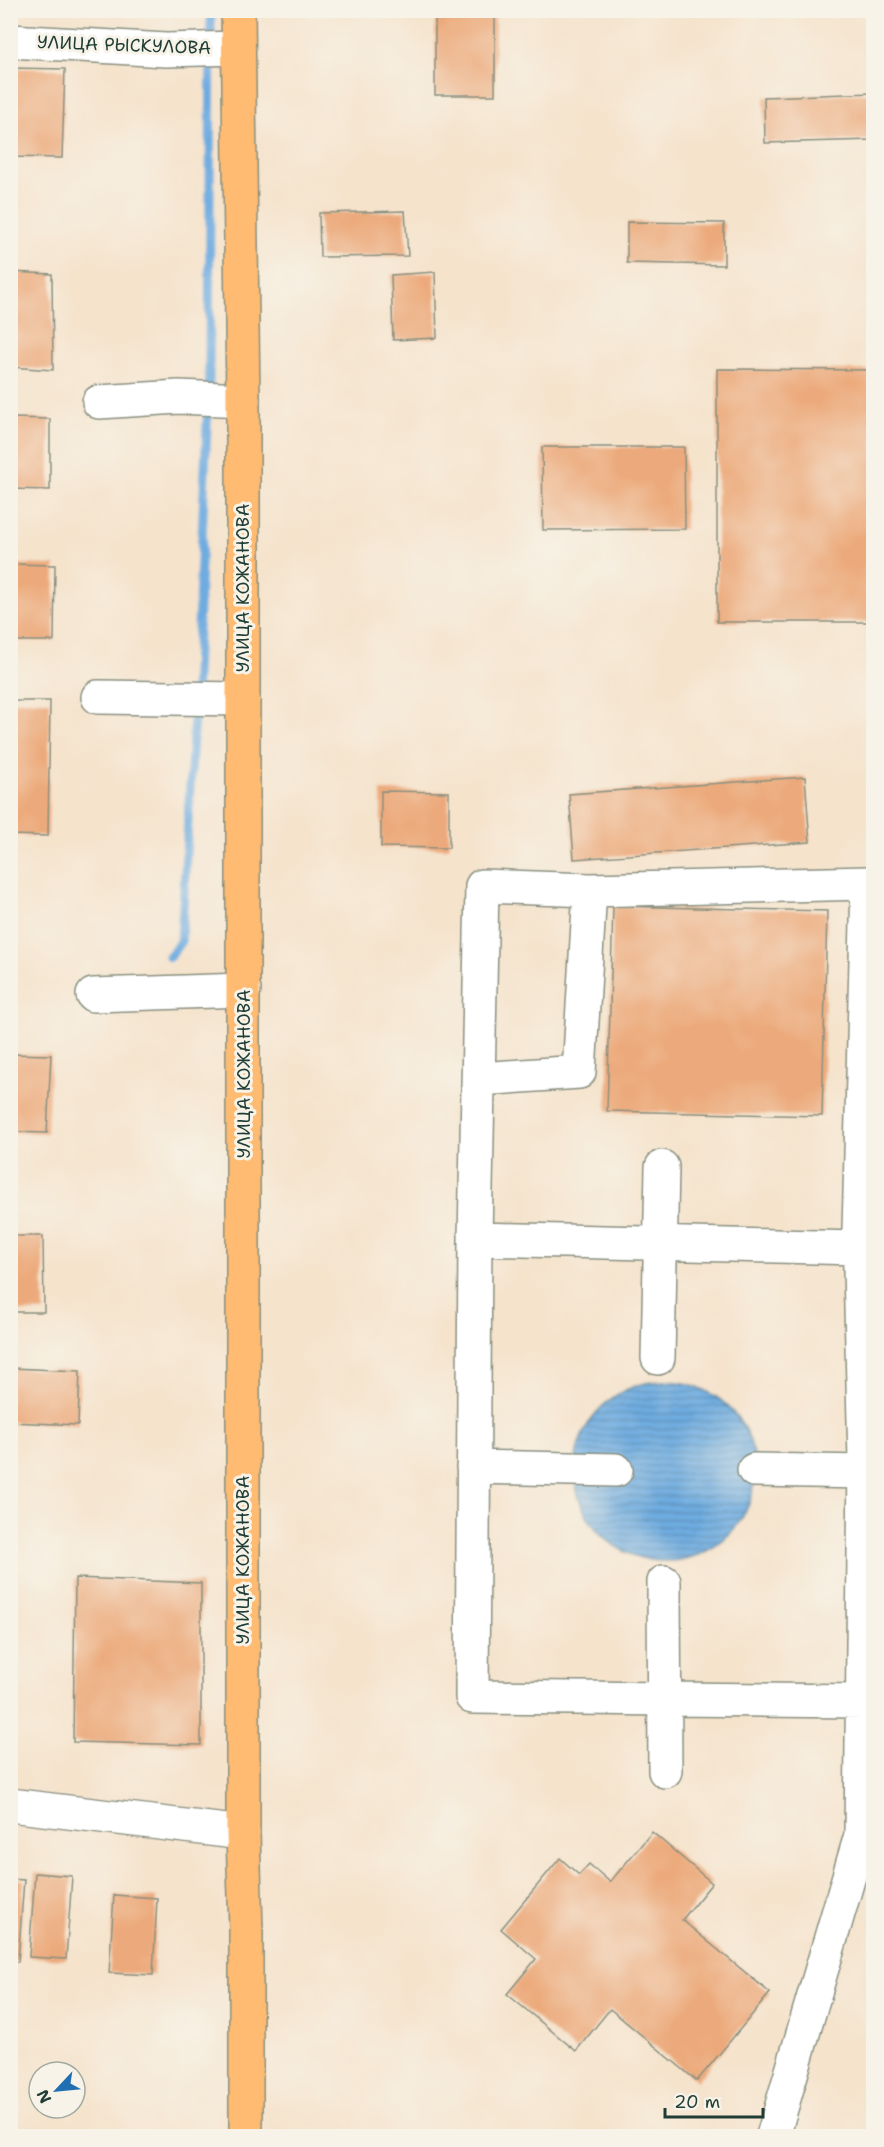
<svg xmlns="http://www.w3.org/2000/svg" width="884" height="2147" viewBox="0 0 884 2147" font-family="'Shantell Sans',sans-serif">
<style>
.water{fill:url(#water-rules);stroke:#46748a;stroke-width:1.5}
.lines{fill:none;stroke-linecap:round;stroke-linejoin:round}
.stream{stroke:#6eace0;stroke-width:9}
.building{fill:#ecaa7c}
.minor-casing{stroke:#8a9080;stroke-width:36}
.major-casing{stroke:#8a9080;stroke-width:36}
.minor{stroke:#fff;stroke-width:33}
.major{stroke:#febb71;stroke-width:33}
.labels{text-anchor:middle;stroke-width:6;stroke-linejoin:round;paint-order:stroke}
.street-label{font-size:18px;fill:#1f3d34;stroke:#f7f3e8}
</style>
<defs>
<pattern id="water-rules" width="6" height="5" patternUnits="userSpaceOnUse" patternTransform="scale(1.5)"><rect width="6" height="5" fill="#6eace0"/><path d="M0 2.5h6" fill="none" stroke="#5a8db6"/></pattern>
</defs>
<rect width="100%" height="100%" fill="#f7f3e8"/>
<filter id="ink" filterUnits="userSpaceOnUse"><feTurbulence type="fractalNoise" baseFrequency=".0167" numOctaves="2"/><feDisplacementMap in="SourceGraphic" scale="12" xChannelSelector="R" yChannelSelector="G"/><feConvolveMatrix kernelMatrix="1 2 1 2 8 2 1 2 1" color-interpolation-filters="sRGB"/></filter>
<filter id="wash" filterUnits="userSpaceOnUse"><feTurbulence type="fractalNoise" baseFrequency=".008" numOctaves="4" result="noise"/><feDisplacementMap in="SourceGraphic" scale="24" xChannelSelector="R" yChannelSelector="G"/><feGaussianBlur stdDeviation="1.35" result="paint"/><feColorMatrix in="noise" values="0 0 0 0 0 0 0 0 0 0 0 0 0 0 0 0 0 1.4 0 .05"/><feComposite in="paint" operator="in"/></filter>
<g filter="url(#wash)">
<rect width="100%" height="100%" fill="#f5e3cc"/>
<path class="water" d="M575 1471a90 90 0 1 1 180 0a90 90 0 1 1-180 0Z"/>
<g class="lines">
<path class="stream" d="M 169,957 L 181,941 L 194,719 L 209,380 L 211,10"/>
</g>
<g id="blocks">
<path class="building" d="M 435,17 L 495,17 L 495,95 L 435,95 Z
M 10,68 L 65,69 L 62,158 L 10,157 Z
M 874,93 L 874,140 L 765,143 L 764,97 Z
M 405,211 L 408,256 L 320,257 L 319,213 Z
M 627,222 L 724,223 L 724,265 L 627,263 Z
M 10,272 L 52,274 L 53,370 L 10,367 Z
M 435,272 L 437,338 L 393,340 L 391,275 Z
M 717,369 L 874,370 L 874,622 L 717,622 Z
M 11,418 L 50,419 L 50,490 L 10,489 Z
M 542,447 L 684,447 L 685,529 L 543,530 Z
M 10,564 L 55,565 L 54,641 L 10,641 Z
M 10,701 L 50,701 L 48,836 L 10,835 Z
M 805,777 L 810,842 L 574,859 L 569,794 Z
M 381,791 L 449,792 L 449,848 L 381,847 Z
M 613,906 L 827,911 L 822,1116 L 607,1111 Z
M 10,1054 L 51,1055 L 47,1133 L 10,1132 Z
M 10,1236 L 43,1236 L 44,1312 L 10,1312 Z
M 10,1368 L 80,1371 L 78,1425 L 10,1422 Z
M 75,1578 L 201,1583 L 201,1745 L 73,1742 Z
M 652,1832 L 712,1883 L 682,1920 L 770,1993 L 697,2081 L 610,2009 L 576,2051 L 507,1994 L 536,1959 L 501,1929 L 560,1858 L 579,1875 L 589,1864 L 610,1882 Z
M 35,1873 L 72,1876 L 66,1959 L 29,1957 Z
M 10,1879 L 24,1880 L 18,1962 L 10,1961 Z
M 114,1895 L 157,1898 L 153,1975 L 109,1973 Z"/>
</g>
</g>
<g filter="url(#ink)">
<use href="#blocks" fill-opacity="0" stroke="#8a9080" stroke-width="1.5"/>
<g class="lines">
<defs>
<path id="minor" d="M 10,41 L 166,50 L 238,48
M 99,402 L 179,397 L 243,400
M 98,697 L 243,699
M 93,995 L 244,990
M 479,1079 L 579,1072 L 590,890
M 475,1239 L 859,1248
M 658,1358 L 662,1167
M 473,1467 L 616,1470
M 754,1470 L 865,1472
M 664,1582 L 665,1771
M 10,1805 L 243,1833
M 773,2136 L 861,1835 L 865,1460 L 859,1231 L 868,883 L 590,890 L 482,886 L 475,1239 L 472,1697 L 863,1701"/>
<path id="major" d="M 238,10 L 243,400 L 243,1833 L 246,1930 L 246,2136"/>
</defs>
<use href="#minor" class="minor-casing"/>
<use href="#major" class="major-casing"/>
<use href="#minor" class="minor"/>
<use href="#major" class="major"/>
</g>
</g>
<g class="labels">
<g class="street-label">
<text transform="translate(124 45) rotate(2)" y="6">УЛИЦА РЫСКУЛОВА</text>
<text transform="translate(243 588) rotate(-90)" y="6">УЛИЦА КОЖАНОВА</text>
<text transform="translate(244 1074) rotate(-90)" y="6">УЛИЦА КОЖАНОВА</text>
<text transform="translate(243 1560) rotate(-90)" y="6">УЛИЦА КОЖАНОВА</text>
</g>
</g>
<rect width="884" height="2147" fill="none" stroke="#f7f3e8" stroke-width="36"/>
<g transform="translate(57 2090) rotate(244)"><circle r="28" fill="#f7f3e8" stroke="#a1aaa0" stroke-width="1.5"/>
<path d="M0-4.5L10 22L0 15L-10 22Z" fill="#1f6fb2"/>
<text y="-9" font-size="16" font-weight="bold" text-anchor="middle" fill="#1f3d34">N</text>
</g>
<path d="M665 2108v9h98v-9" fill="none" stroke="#1f3d34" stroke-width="3"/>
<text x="674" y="2108" font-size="18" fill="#1f3d34" stroke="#f7f3e8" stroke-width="4.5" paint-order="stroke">20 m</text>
</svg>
